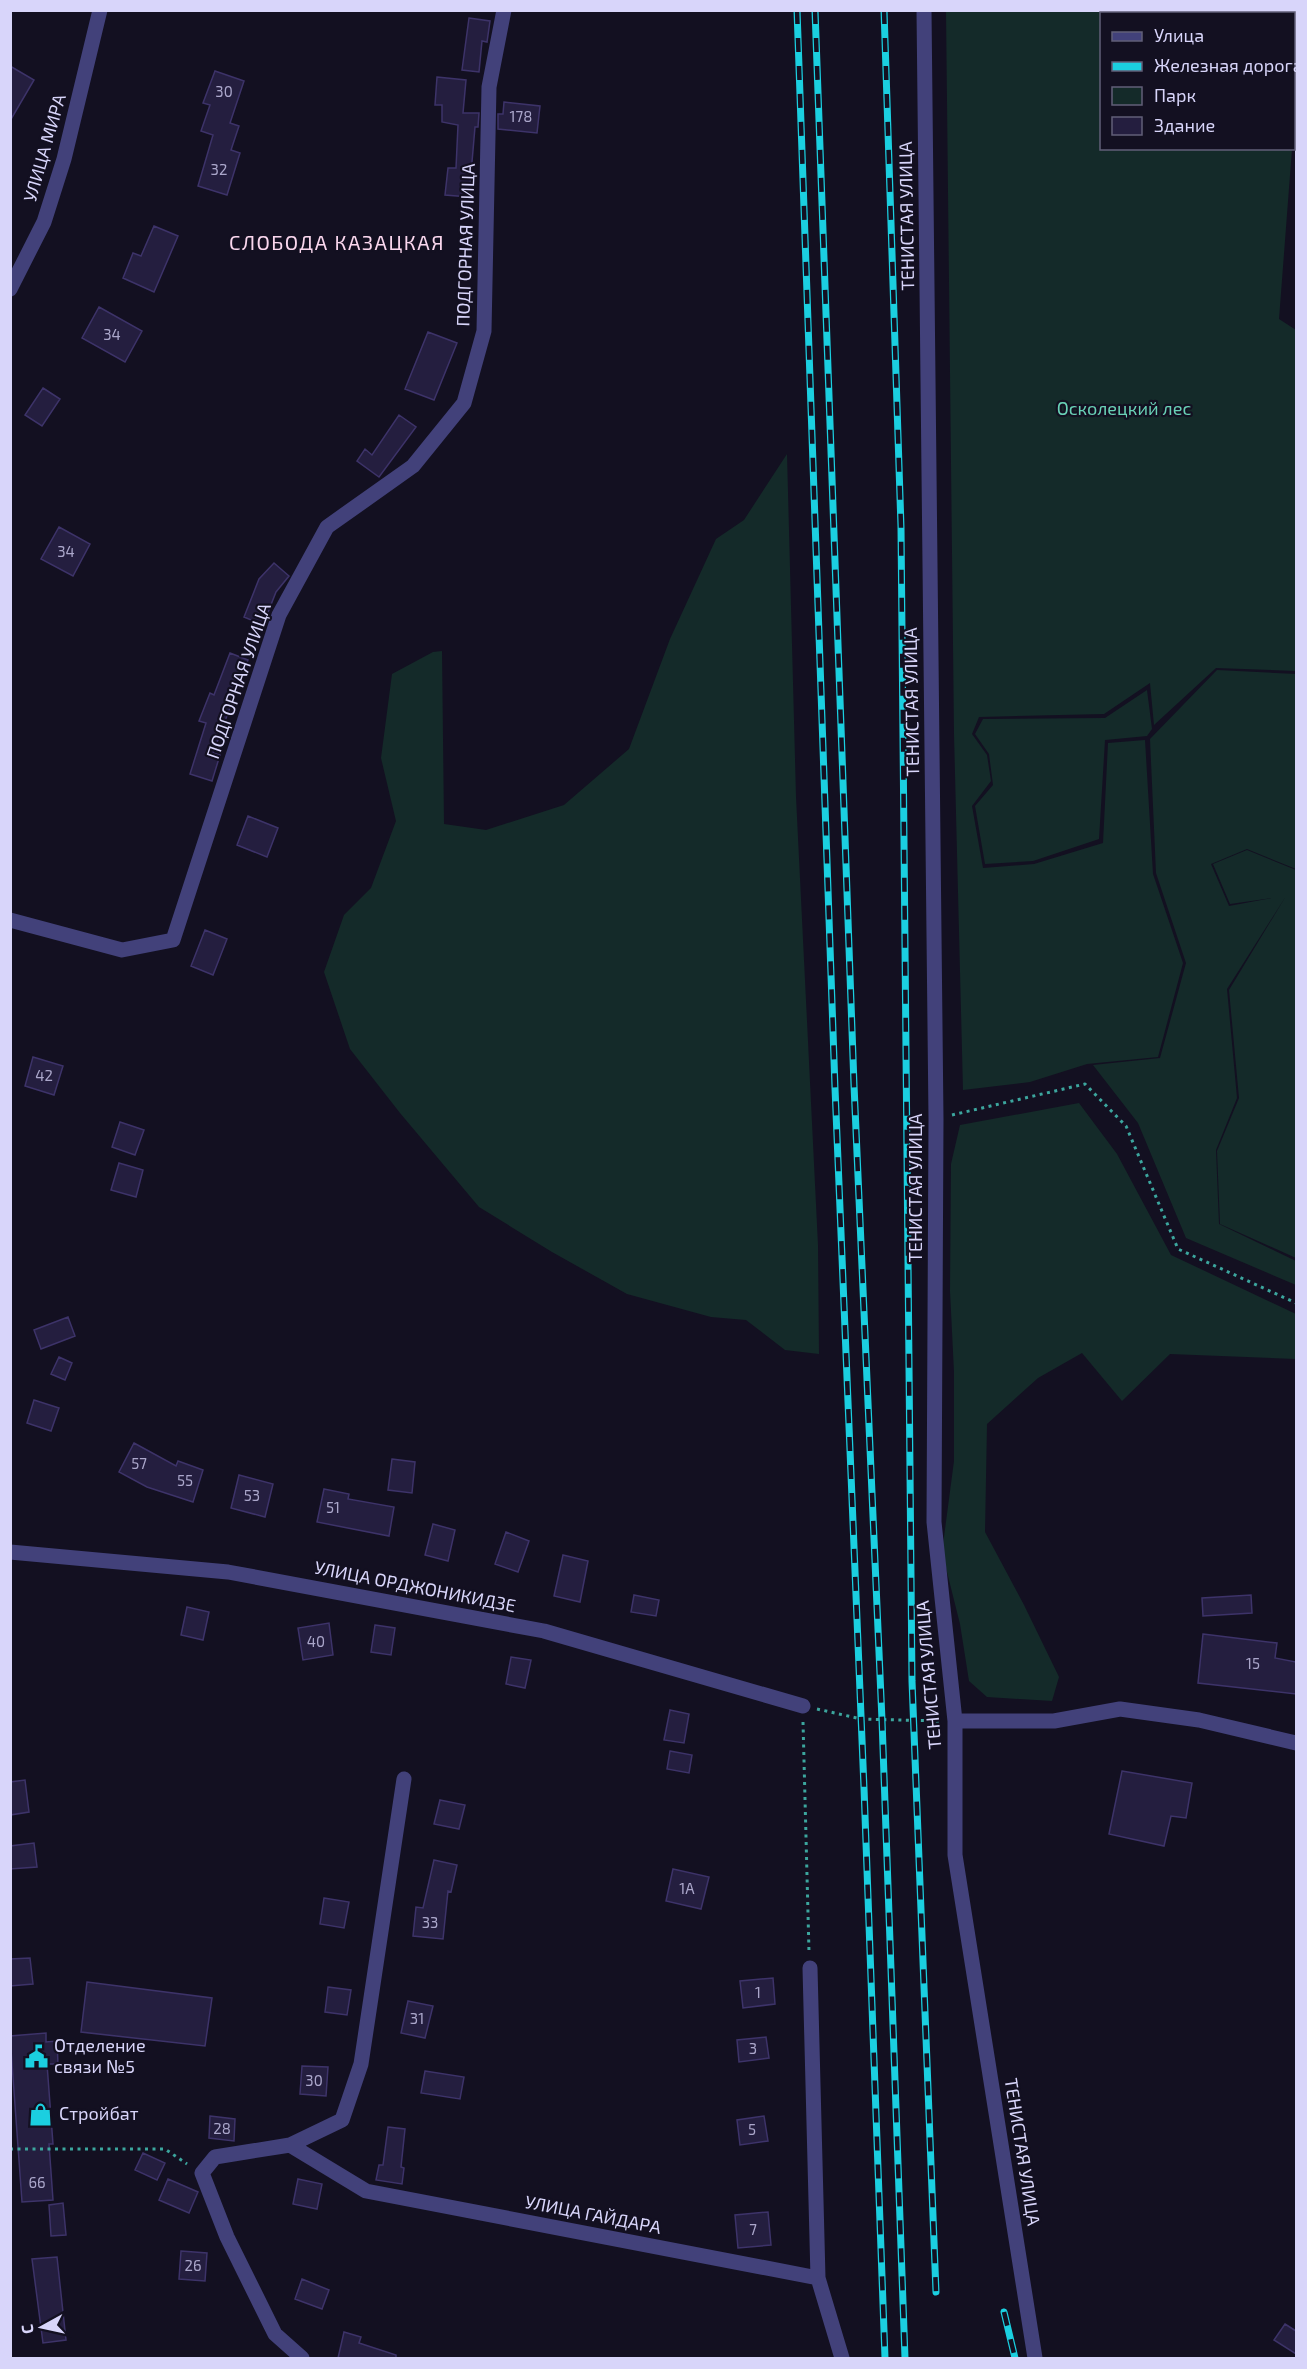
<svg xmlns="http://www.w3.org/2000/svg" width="1307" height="2369" viewBox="0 0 1307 2369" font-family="'Exo 2',sans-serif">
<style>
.green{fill:#142a29}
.building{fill:#241e3f;stroke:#3d3369;stroke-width:1.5}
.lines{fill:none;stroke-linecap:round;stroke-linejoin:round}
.path{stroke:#3ca69e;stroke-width:3;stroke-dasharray:3 4.5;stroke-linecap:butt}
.minor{stroke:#42417a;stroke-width:15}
.rail-casing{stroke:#1bcfe0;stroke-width:7}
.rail{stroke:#131021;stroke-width:4.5;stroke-dasharray:14;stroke-linecap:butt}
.labels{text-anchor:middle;stroke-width:4.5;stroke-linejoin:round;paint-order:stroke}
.number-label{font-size:15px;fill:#aba7cb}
.street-label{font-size:18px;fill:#d8d5fa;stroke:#131021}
.park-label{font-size:18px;fill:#69d1b6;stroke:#131021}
.poi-label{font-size:18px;fill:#d8d5fa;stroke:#131021;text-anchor:start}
.neighbourhood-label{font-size:20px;letter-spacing:1.5px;fill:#fad7ee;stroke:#131021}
</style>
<rect width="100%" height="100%" fill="#131021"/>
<path class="green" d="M 946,11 L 1296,11 L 1296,97 L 1294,134 L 1294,14 L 1102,14 L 1102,148 L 1292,149 L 1279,319 L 1296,330 L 1296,671 L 1216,668 L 1154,725 L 1150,683 L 1104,714 L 979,717 L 972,734 L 987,755 L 991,781 L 972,806 L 983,868 L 1034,864 L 1103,843 L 1108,743 L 1145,740 L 1153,874 L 1183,963 L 1158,1057 L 1087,1064 L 1030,1082 L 963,1090 L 954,734 Z
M 787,454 L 796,797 L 818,1245 L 819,1354 L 785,1350 L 746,1320 L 711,1317 L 627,1294 L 552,1252 L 479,1207 L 400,1113 L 350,1049 L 324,972 L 344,915 L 371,888 L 396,821 L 381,758 L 392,674 L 433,652 L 442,651 L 444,824 L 486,830 L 564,805 L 629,749 L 670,639 L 716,539 L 744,520 Z
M 1217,670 L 1296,674 L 1296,869 L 1247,849 L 1211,864 L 1229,906 L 1272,898 L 1230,904 L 1213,864 L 1247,850 L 1296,870 L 1296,1258 L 1220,1224 L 1217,1151 L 1239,1098 L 1229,990 L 1286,896 L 1227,989 L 1237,1098 L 1216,1150 L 1219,1224 L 1296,1261 L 1296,1285 L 1186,1238 L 1138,1123 L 1093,1065 L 1160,1058 L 1186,963 L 1156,873 L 1150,739 Z
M 1147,690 L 1152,729 L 1147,736 L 1105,740 L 1099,839 L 1033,861 L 985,864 L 975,806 L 993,785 L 989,754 L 975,734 L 983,719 L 1105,718 Z
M 1079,1103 L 1117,1154 L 1171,1255 L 1296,1314 L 1296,1359 L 1170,1354 L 1122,1401 L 1082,1353 L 1038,1378 L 987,1424 L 985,1532 L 1024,1605 L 1059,1677 L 1052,1701 L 987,1697 L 969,1681 L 960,1624 L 942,1552 L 954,1461 L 954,1372 L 950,1291 L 951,1164 L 960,1125 Z"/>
<path class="building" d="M 469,18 L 490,21 L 487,42 L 482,41 L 479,72 L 462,70 Z
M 10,66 L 34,80 L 10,121 Z
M 215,71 L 244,81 L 230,123 L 239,126 L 231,150 L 240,153 L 227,195 L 198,186 L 213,135 L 201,131 L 210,105 L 203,103 Z
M 437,77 L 466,80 L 463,113 L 479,113 L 478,127 L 475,127 L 469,197 L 445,195 L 448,168 L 456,168 L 458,125 L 442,122 L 442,105 L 435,105 Z
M 504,102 L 540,106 L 537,133 L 498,129 L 498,114 L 503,114 Z
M 154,226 L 178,236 L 154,292 L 123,278 L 133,253 L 141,256 Z
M 99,307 L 142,331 L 125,362 L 82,338 Z
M 428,332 L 457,343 L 434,400 L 405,389 Z
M 43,388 L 60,399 L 42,426 L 25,415 Z
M 399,415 L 416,427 L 379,477 L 357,461 L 365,449 L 372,455 Z
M 59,527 L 90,544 L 73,576 L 41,559 Z
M 274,563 L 289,576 L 276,592 L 263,625 L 244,617 L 259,579 Z
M 230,653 L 248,660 L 213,753 L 220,755 L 212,781 L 190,774 L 206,723 L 199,721 L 210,693 L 214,695 Z
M 248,816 L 278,828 L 267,857 L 237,845 Z
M 205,930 L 227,939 L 213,975 L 191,966 Z
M 33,1057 L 63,1066 L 54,1095 L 25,1086 Z
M 120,1122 L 144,1130 L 135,1155 L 112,1147 Z
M 119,1163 L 143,1170 L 136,1197 L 111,1190 Z
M 68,1317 L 75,1336 L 41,1349 L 34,1330 Z
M 59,1357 L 72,1363 L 65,1380 L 51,1374 Z
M 34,1400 L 59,1408 L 51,1431 L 27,1423 Z
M 134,1443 L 176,1466 L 178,1461 L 203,1470 L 193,1502 L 147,1487 L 119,1472 Z
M 392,1459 L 415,1462 L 412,1493 L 388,1490 Z
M 239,1475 L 273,1484 L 265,1517 L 231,1508 Z
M 324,1489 L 349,1494 L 348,1499 L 394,1507 L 389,1536 L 317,1522 Z
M 433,1524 L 455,1530 L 448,1561 L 425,1555 Z
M 506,1532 L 529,1541 L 518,1572 L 495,1564 Z
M 563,1555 L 588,1561 L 580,1602 L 554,1596 Z
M 634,1595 L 659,1600 L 656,1616 L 631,1612 Z
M 1251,1595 L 1252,1613 L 1203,1616 L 1202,1598 Z
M 187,1607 L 209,1612 L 203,1640 L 181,1635 Z
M 329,1623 L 333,1655 L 303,1660 L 298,1628 Z
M 375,1625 L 395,1628 L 391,1655 L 371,1652 Z
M 1203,1634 L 1277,1643 L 1275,1658 L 1296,1662 L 1296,1694 L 1198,1683 Z
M 511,1657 L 531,1660 L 525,1688 L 506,1684 Z
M 670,1710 L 689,1714 L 684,1743 L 664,1740 Z
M 670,1751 L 692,1755 L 689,1773 L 667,1769 Z
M 1122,1771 L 1192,1783 L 1186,1818 L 1171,1816 L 1164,1846 L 1109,1834 Z
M 25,1780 L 29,1812 L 10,1815 L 10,1782 Z
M 440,1800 L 465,1805 L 459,1829 L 434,1824 Z
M 34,1843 L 37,1867 L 10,1869 L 10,1846 Z
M 434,1860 L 457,1865 L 451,1892 L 448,1891 L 443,1939 L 413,1936 L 416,1907 L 423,1908 Z
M 673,1869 L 709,1877 L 701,1909 L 666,1901 Z
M 324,1898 L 349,1902 L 344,1928 L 320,1924 Z
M 30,1958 L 33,1984 L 10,1986 L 10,1959 Z
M 773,1978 L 775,2004 L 743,2008 L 740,1981 Z
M 87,1982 L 212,1998 L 205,2046 L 81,2032 Z
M 328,1987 L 351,1990 L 347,2015 L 325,2012 Z
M 408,2001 L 433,2006 L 425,2038 L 401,2033 Z
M 46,2033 L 46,2042 L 57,2041 L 58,2064 L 47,2064 L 53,2144 L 49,2144 L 53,2200 L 22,2202 L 10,2036 Z
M 766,2037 L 769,2058 L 739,2062 L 737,2040 Z
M 302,2066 L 328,2067 L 326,2096 L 300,2094 Z
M 425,2071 L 464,2077 L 460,2099 L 421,2093 Z
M 210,2116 L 235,2119 L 234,2141 L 209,2138 Z
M 764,2116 L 768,2141 L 740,2145 L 737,2120 Z
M 388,2127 L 405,2129 L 401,2167 L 404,2168 L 402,2184 L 376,2180 L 379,2165 L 383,2165 Z
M 143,2153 L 165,2163 L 157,2180 L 135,2170 Z
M 168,2179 L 198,2192 L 189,2213 L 159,2200 Z
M 298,2179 L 322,2184 L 317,2209 L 293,2204 Z
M 63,2203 L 66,2235 L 51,2236 L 49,2205 Z
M 768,2212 L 771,2245 L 738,2248 L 735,2215 Z
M 181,2251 L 207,2253 L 205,2281 L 179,2279 Z
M 57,2257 L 66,2340 L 43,2343 L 32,2259 Z
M 302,2279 L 329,2290 L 322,2309 L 295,2299 Z
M 1285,2324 L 1296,2331 L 1296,2354 L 1274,2340 Z
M 344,2332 L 361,2337 L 359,2343 L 396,2355 L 396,2358 L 338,2358 Z"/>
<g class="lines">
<path class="path" d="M 952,1115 L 1085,1084 L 1126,1126 L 1178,1249 L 1296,1303
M 817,1709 L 861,1719 L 939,1721
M 803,1722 L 809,1952
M 10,2149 L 165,2149 L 187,2164"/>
<path class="minor" d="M 924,10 L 936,1119 L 934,1522 L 955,1721 L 955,1855 L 1035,2358
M 10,289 L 44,222 L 64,159 L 100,10
M 10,920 L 122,950 L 173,940 L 279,615 L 327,527 L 413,466 L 464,403 L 484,331 L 489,87 L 504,10
M 10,1552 L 228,1572 L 544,1631 L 803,1706
M 955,1721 L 1054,1721 L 1120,1709 L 1199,1720 L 1296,1743
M 404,1779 L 361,2064 L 342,2120 L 290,2145 L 366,2191 L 818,2278 L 842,2358
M 810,1968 L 818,2278
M 290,2145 L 215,2157 L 202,2173 L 227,2237 L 275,2334 L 302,2358"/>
<defs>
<path id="rail" d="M 797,10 L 835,1088 L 864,1788 L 885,2358
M 815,10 L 854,1085 L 882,1720 L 905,2358
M 884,10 L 901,527 L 912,1681 L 936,2292
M 1004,2312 L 1015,2358"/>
</defs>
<use href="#rail" class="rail-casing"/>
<use href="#rail" class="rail"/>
</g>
<defs>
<symbol id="civic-bare" viewBox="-9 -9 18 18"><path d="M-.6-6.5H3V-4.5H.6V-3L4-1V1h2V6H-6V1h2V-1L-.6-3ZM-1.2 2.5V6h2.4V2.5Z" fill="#1bcfe0" stroke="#131021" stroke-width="2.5" paint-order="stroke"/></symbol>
<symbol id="shop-bare" viewBox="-9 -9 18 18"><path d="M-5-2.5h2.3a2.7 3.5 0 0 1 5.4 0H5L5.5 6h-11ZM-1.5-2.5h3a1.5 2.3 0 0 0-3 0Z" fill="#1bcfe0" stroke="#131021" stroke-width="2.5" paint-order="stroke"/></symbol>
</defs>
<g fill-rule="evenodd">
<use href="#civic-bare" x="20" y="2040" width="33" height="33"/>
<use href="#shop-bare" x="24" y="2098" width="33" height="33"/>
</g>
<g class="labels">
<g class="number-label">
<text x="224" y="97">30</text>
<text x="521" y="122">178</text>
<text x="219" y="175">32</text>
<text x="112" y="340">34</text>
<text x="66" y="557">34</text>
<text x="44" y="1081">42</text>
<text x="139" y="1469">57</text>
<text x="185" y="1486">55</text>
<text x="252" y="1501">53</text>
<text x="333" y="1513">51</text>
<text x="316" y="1647">40</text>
<text x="1253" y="1669">15</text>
<text x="687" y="1894">1А</text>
<text x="430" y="1928">33</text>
<text x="758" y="1998">1</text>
<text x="417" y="2024">31</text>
<text x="753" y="2054">3</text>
<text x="314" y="2086">30</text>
<text x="222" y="2134">28</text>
<text x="752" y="2135">5</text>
<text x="37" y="2188">66</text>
<text x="753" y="2235">7</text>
<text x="193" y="2271">26</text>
</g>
<g class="street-label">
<text transform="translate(45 148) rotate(-74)" y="6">УЛИЦА МИРА</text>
<text transform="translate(907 216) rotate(-91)" y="6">ТЕНИСТАЯ УЛИЦА</text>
<text transform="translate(466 245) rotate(-88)" y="6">ПОДГОРНАЯ УЛИЦА</text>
<text transform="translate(239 681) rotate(-71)" y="6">ПОДГОРНАЯ УЛИЦА</text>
<text transform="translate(912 702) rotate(-91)" y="6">ТЕНИСТАЯ УЛИЦА</text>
<text transform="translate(916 1188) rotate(-90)" y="6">ТЕНИСТАЯ УЛИЦА</text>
<text transform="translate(415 1587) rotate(11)" y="6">УЛИЦА ОРДЖОНИКИДЗЕ</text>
<text transform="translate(929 1675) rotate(-95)" y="6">ТЕНИСТАЯ УЛИЦА</text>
<text transform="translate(1022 2152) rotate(81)" y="6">ТЕНИСТАЯ УЛИЦА</text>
<text transform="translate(593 2215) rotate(11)" y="6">УЛИЦА ГАЙДАРА</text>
</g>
<g class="park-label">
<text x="1124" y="415">Осколецкий лес</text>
</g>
<g class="poi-label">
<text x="54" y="2052">Отделение<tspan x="54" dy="21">связи №5</tspan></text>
<text x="59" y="2120">Стройбат</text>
</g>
<g class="neighbourhood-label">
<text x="337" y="250">СЛОБОДА КАЗАЦКАЯ</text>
</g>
</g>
<rect width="1307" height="2369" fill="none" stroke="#d8d5fa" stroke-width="24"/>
<rect x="1100" y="12" width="195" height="138" fill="#131021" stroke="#625f78" stroke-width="1.5"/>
<rect x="1112" y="32" width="30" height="9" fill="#42417a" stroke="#625f78" stroke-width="1.5"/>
<text x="1154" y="42" font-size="18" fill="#d8d5fa">Улица</text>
<rect x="1112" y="62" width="30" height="9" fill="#1bcfe0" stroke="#625f78" stroke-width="1.5"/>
<text x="1154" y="72" font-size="18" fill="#d8d5fa">Железная дорога</text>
<rect x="1112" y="87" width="30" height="18" fill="#142a29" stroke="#625f78" stroke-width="1.5"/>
<text x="1154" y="102" font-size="18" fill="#d8d5fa">Парк</text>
<rect x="1112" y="117" width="30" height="18" fill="#241e3f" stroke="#625f78" stroke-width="1.5"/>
<text x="1154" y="132" font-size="18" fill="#d8d5fa">Здание</text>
<g transform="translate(42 2327) rotate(262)" stroke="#131021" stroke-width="4.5" paint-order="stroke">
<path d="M0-4.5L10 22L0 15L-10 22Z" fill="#d8d5fa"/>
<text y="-9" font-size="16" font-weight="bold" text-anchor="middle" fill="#d8d5fa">С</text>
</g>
</svg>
